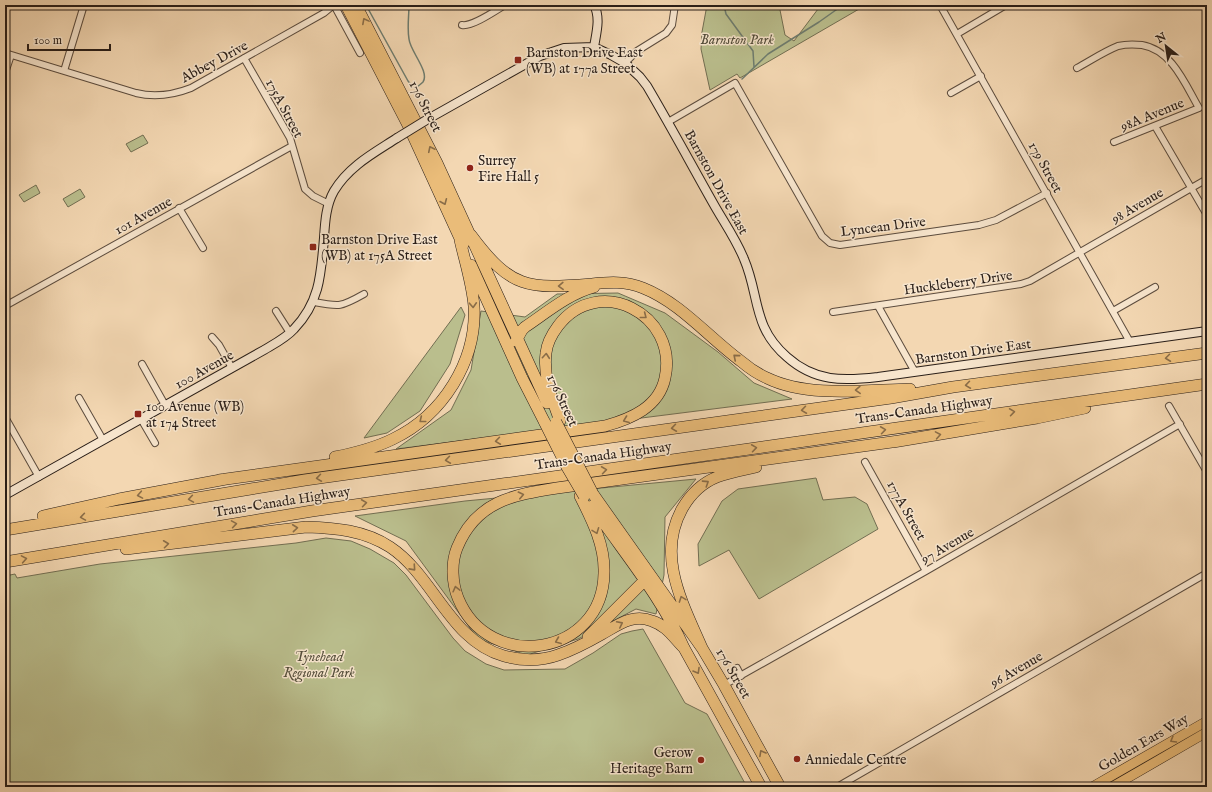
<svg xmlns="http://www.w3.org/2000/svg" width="1212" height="792" viewBox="0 0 1212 792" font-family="'IM FELL English',serif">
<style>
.green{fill:#babe8d;stroke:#726e52}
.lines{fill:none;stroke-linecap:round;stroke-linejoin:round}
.stream{stroke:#6e7c6f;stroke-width:1.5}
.street-casing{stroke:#5c4c3e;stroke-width:8}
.secondary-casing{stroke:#291e18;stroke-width:10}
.primary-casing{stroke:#291e18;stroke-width:10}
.highway-casing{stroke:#291e18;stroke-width:12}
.street{stroke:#f7e5cd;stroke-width:6}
.secondary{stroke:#f7e5cd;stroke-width:8}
.primary{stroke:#eabc79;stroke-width:9}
.highway{stroke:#eabc79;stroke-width:11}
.secondary-bridge-casing{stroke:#291e18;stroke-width:10;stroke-linecap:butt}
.highway-bridge-casing{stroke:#291e18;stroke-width:12;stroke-linecap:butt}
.secondary-bridge{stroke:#f7e5cd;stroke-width:8}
.highway-bridge{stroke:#eabc79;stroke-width:11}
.oneway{stroke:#8a6d48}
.poi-dot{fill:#8f2418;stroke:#f7e5cd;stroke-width:1.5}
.labels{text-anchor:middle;stroke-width:3;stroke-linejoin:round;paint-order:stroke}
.park-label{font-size:14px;font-style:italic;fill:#544e3b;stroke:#f7e5cd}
.poi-label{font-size:14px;fill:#291e18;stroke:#f7e5cd;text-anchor:start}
.street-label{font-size:14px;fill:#291e18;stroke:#f7e5cd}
</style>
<rect width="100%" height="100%" fill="#f3d7b2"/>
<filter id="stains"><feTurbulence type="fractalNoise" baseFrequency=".005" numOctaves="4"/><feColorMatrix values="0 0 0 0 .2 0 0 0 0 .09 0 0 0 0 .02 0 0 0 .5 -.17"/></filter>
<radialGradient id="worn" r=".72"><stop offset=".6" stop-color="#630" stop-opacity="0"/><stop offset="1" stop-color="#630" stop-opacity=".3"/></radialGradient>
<path class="green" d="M 707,5 L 777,5 L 780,10 L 785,35 L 794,41 L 821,5 L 866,5 L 740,78 L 737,74 L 710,90 L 701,49 L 702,32 Z
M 143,135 L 148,143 L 131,152 L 126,144 Z
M 36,185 L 40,193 L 24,202 L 19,195 Z
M 80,189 L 85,197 L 68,207 L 63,199 Z
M 618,293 L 665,313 L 718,352 L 754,383 L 792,399 L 396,449 L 451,410 L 471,370 L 481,311 L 525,317 L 557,294 Z
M 461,307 L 465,315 L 450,364 L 420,411 L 387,433 L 364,438 Z
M 816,478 L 823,500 L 855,497 L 867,504 L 878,529 L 759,599 L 729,550 L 699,566 L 698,544 L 722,501 L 738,489 Z
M 696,479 L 665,517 L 664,575 L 656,614 L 636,609 L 578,639 L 527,655 L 478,639 L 406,541 L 355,516 L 465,501 Z
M 326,538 L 351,541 L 370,549 L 394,563 L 406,575 L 453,638 L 465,651 L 486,664 L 504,670 L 565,669 L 593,653 L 621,634 L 632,631 L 643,629 L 685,703 L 707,714 L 747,787 L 5,787 L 5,576 L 15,574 L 17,578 L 100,564 L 296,543 Z"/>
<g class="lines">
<path class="stream" d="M 366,5 L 408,81 L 413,87
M 409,5 C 409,16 407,28 409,39 C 410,51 430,72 423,82 C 421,84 418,86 416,88
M 724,5 L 726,14 L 753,51 L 754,67
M 742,79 L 768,54 L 819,22 L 843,5"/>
<defs>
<path id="street" d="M 334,5 L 360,53
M 940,5 L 1130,342
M 462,25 C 472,27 495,11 505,5
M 957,34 L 1006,5
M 5,53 L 136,93 C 156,98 173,95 191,88 L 324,13 L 330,8 L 331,5
M 244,58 L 290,138 L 305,189 L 313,196 L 329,204
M 625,63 L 637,51 L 666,33 L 672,25 L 675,5
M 1077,68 C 1090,61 1103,52 1118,46 C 1126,44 1133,44 1142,45 C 1172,50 1185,84 1199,108 L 1114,142
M 64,71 L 84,5
M 5,73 L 11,55
M 951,93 L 981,76
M 668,122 L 735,83 L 822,236 L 830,243 L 840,245 L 979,225 L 996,220 L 1047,193
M 1155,126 L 1207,215
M 179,208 L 203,248
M 314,302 C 340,307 341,307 364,294
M 5,306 L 292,146
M 878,306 L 915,372
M 276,311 L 290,333
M 1113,311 L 1155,287
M 833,312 L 1021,284 L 1030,281 L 1207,179
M 212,337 L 219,345 L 232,368
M 142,364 L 165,405
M 79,398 L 103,440
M 1169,406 L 1207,472
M 5,417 L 39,477
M 141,419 L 155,443
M 865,462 L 926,571
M 737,668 L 741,676
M 724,685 L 926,571 L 1180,424
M 837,787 L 1207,573"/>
<path id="secondary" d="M 594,5 C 601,18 596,34 594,47
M 428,119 L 540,56 L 564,48 L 594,47 L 611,55 L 625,63 L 640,77 L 647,86 C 670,125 691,164 713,203 C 723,221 736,239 744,259 C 760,296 752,327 787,357 C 815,382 843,381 878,377 L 1207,331
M 5,495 L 264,350 C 274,344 286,338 294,329 C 320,302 321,274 324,238 C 325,222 326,205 334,191 C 349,166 374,153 397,138"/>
<path id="primary" d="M 1092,787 L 1207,721
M 1112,787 L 1207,732"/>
<path id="highway" d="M 346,5 L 409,127 L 463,245
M 356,5 L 437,163 L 547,403
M 471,235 C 511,289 527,289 592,284 C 609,282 626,281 643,288 C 681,303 709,338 742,362 C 749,368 758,374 767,378 C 808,398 866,390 910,389
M 471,265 L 522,378 L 545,423
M 516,341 L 522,330 L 525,327 C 546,313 568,294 594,287
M 893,442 L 1037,418 L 1085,408
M 335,457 C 355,453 375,448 393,439 C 443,415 477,361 474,306 C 472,283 465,262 460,240
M 219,480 L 605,426 C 631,419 659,407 665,378 C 679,314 598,273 558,326 C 552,334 547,343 546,353 C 543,377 552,399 560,421
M 593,494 L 702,648 L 724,685 L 780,787
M 580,496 C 592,520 605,545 604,573 C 603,656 489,674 458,598 C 452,583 451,563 457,548 C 476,501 513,495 557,488 L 899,441
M 592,506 C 623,552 661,596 684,648 L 761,787
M 43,516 L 119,499 L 226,479
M 5,530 L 305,480 L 891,398 L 953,387 L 1207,353
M 126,549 L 306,527 C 335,528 364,530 390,547 C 434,576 450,641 504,656 C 522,661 541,661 558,655 C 573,650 588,642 602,634 C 618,625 633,613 652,621 C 667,626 673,637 684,648
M 5,562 L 312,511 L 1207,384
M 588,637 L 649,576
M 702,648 C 683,604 656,556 682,509 C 690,495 702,483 717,477 C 730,472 743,470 756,467"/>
</defs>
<use href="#street" class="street-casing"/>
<use href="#secondary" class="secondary-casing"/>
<use href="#primary" class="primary-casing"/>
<use href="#highway" class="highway-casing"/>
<use href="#street" class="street"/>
<use href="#secondary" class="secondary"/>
<use href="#primary" class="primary"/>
<use href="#highway" class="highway"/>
<defs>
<path id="secondary-bridge" d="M 397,138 L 428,119"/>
<path id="highway-bridge" d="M 556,422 L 593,494
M 545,423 L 567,467 L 584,496"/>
</defs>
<use href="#secondary-bridge" class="secondary-bridge-casing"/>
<use href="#highway-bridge" class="highway-bridge-casing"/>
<use href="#secondary-bridge" class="secondary-bridge"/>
<use href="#highway-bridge" class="highway-bridge"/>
</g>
<defs><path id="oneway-chevron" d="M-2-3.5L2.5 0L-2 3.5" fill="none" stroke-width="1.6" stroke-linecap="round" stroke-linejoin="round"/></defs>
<g class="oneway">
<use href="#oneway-chevron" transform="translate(365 21) rotate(-118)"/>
<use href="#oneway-chevron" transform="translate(431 149) rotate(-116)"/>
<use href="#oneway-chevron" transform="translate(444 202) rotate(67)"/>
<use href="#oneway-chevron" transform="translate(561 286) rotate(178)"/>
<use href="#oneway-chevron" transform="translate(473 305) rotate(87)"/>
<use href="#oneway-chevron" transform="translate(644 316) rotate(38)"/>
<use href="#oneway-chevron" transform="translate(546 356) rotate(-85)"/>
<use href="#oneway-chevron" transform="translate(736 357) rotate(-140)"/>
<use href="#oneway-chevron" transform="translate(1168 358) rotate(173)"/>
<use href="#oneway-chevron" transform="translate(968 385) rotate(172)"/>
<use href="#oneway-chevron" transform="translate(858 390) rotate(178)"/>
<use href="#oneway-chevron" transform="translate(804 410) rotate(172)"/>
<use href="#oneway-chevron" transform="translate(1012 412) rotate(-8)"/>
<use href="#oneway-chevron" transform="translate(422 420) rotate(141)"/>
<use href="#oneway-chevron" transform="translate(626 420) rotate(159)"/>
<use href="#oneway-chevron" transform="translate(674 428) rotate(172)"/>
<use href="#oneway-chevron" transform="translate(883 430) rotate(-8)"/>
<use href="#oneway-chevron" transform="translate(938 435) rotate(-10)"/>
<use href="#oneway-chevron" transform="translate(498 441) rotate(172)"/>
<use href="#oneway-chevron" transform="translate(754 448) rotate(-8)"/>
<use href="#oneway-chevron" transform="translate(448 460) rotate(172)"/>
<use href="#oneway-chevron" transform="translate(604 470) rotate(-8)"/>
<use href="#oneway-chevron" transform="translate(319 478) rotate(172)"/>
<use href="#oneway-chevron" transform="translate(706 483) rotate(-33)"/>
<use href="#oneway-chevron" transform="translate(140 495) rotate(170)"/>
<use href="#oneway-chevron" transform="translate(521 495) rotate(-13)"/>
<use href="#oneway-chevron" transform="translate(191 499) rotate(171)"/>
<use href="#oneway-chevron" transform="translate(364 503) rotate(-8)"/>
<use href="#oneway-chevron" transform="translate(83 517) rotate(171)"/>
<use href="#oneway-chevron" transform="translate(234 524) rotate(-9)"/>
<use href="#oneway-chevron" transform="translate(295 528) rotate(-6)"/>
<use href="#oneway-chevron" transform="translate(596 531) rotate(69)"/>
<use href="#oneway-chevron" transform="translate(166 544) rotate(-7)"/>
<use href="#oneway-chevron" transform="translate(24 559) rotate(-10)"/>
<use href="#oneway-chevron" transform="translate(413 568) rotate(48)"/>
<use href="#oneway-chevron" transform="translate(456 589) rotate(-104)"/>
<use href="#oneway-chevron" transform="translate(682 599) rotate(-110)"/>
<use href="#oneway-chevron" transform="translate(620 624) rotate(-27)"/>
<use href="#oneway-chevron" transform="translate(558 641) rotate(158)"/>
<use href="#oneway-chevron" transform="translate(697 671) rotate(60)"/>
<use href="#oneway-chevron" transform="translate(1173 740) rotate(150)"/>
<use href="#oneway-chevron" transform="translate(762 753) rotate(-119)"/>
</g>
<g class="poi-dot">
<rect x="514" y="56" width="8" height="8" rx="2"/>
<circle cx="470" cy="168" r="4"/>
<rect x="309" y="243" width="8" height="8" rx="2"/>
<rect x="134" y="410" width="8" height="8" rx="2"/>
<circle cx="797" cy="759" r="4"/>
<circle cx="701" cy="760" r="4"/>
</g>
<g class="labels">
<g class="park-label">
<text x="737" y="44">Barnston Park</text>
<text x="319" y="661">Tynehead<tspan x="319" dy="16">Regional Park</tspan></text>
</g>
<g class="poi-label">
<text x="526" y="57">Barnston Drive East<tspan x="526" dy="16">(WB) at 177a Street</tspan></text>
<text x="478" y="165">Surrey<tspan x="478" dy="16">Fire Hall 5</tspan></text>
<text x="321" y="244">Barnston Drive East<tspan x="321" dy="16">(WB) at 175A Street</tspan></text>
<text x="146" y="411">100 Avenue (WB)<tspan x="146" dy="16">at 174 Street</tspan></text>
<text x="693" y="757" text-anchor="end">Gerow<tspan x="693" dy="16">Heritage Barn</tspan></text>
<text x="805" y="764">Anniedale Centre</text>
</g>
<g class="street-label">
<text transform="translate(214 61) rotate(-28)" y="5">Abbey Drive</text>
<text transform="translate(426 106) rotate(63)" y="5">176 Street</text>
<text transform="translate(285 108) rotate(62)" y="5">175A Street</text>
<text transform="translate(1152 114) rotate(-22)" y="5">98A Avenue</text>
<text transform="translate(1046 167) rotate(61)" y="5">179 Street</text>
<text transform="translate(717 182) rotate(61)" y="5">Barnston Drive East</text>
<text transform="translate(1137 205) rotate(-30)" y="5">98 Avenue</text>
<text transform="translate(143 215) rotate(-29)" y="5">101 Avenue</text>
<text transform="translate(883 226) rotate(-7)" y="5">Lyncean Drive</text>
<text transform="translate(958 282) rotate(-8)" y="5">Huckleberry Drive</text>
<text transform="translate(973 351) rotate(-8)" y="5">Barnston Drive East</text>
<text transform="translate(204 369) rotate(-29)" y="5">100 Avenue</text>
<text transform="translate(563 400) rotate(65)" y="5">176 Street</text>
<text transform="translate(924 409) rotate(-8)" y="5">Trans-Canada Highway</text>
<text transform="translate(603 455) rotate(-8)" y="5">Trans-Canada Highway</text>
<text transform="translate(282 501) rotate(-9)" y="5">Trans-Canada Highway</text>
<text transform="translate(907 510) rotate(61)" y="5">177A Street</text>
<text transform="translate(947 545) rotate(-30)" y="5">97 Avenue</text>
<text transform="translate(1016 669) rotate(-30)" y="5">96 Avenue</text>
<text transform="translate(734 673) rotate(60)" y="5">176 Street</text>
<text transform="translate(1143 742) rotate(-30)" y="5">Golden Ears Way</text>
</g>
</g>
<rect width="1212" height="792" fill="none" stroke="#f3d7b2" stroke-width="20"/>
<rect x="6" y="6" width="1200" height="780" fill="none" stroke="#291e18" stroke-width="2"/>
<rect x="10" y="10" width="1192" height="772" fill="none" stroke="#291e18"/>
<g transform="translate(1166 46) rotate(330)" stroke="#f7e5cd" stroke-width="3" paint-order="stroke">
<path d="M0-3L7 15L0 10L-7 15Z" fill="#291e18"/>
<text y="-6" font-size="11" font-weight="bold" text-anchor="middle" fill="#291e18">N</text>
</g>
<path d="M28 44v6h82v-6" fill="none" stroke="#291e18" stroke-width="2"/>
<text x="34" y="44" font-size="12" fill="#291e18" stroke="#f7e5cd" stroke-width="3" paint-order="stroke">100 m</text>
<rect width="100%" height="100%" filter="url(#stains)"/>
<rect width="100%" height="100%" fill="url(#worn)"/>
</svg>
